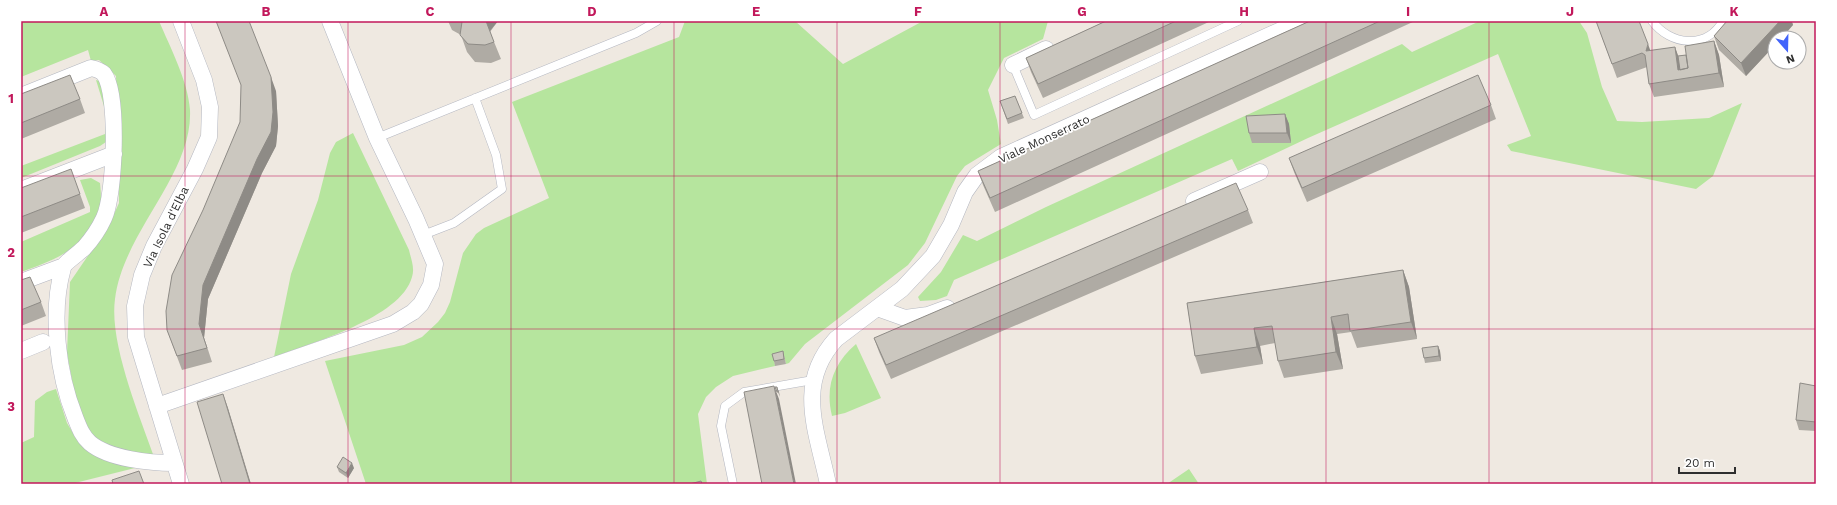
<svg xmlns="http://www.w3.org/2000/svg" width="1837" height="505" viewBox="0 0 1837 505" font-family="'Work Sans',sans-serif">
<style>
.green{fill:#b6e59e}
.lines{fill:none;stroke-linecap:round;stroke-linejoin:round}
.service-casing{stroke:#b4b7c1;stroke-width:9}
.minor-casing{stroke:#b4b7c1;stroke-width:17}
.service{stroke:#fff;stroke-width:8}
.minor{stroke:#fff;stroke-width:16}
.wall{fill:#afaba4}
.shaded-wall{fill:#8e8b86}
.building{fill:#cbc7bf;stroke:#8e8b86}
.grid{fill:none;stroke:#c2185b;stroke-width:1;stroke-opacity:0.55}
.labels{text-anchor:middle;stroke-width:3.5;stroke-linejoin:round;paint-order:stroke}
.street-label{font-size:12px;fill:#2e2e2e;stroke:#fff}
.neatline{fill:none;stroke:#c2185b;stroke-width:1.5}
.grid-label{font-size:13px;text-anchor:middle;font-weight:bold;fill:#c2185b}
</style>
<rect width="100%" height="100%" fill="#efe9e1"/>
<path class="green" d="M 21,21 L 159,21 C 170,47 188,81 190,110 C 193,175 123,232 115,299 C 109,343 139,414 154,457 L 108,446 L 94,437 L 84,422 L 76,402 L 67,353 L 70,282 L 109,225 L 119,203 L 116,76 L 99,60 L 91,61 L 88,50 L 21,77 Z
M 685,21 L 795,21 L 843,64 L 923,21 L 1048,21 L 1043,39 L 1004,58 L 988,90 L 997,120 L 1001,144 L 965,166 L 957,176 L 925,243 L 908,265 L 805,344 L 789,363 L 786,364 L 784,356 L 774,359 L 775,366 L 733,376 L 716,387 L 706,397 L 698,414 L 707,484 L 366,484 L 325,361 L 404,345 L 422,337 L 438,322 L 445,313 L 450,302 L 463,253 L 476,234 L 484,228 L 549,198 L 512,102 L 679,37 Z
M 1480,21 L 1579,21 L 1587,33 L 1602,87 L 1617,121 L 1642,122 L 1709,118 L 1742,103 L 1713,176 L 1696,189 L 1511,151 L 1507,145 L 1531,136 L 1498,54 L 1308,138 L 1238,171 L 1232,159 L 954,280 L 947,296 L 936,300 L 920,301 L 918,297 L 941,272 L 963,235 L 977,241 L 1046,207 L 1402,44 L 1412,52 Z
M 96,80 L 100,81 L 109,112 L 106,142 L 100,146 L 21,178 L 21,166 L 105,134 L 107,116 Z
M 353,133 L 409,250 C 411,259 415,268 412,277 C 401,318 311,343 274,357 L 291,274 L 318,200 L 330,153 L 336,142 Z
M 91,178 L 100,183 C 101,193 102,203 99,213 C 98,218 94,223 92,227 C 75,253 49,262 21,272 L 21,242 L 90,212 L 90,207 L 80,180 Z
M 856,344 L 881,398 L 845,413 L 832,416 C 825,387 833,364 856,344 Z
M 56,389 L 67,423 L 79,443 L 139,467 L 71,484 L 21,484 L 21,443 L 34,437 L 35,401 L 47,392 Z
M 1189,469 L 1199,484 L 1167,484 Z"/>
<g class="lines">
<defs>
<path id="service" d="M 1652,21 C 1670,45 1706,50 1723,21
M 1013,65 L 1034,115 L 1238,21
M 377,138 L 636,33 L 657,21
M 423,235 L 454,223 L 502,189 L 496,155 L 475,98
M 733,484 L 721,426 L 725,406 L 744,392 L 813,380"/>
<path id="minor" d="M 181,21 L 204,80 L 210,107 L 209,137 L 195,169 L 154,246 L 142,275 L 135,306 L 136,337 L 181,484
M 1013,65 L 1046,49
M 21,96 L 91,68 C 96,69 100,70 104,74 C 119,94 115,195 104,218 C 99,229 92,239 84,248 C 79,253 64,263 63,268 C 50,313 58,375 75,417 C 79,427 82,436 90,443 C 109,459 150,463 174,463
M 21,190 L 114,154
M 1194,201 L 1260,172
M 21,282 L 64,266
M 877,308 L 905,318 L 928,315 L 947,308
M 21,351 L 43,342
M 157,406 L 393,324 L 413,312 L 421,304 L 431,285 L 435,264 L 416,219 L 377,138 L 330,21
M 828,484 C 817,431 795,384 836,339 L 902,289 L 933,256 L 951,225 L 965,192 L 977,175 L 1001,157 L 1301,21"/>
</defs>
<use href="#service" class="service-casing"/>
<use href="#minor" class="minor-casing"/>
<use href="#service" class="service"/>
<use href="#minor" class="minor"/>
</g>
<path class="wall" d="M 448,21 L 498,21 L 490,32 L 501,59 L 491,63 L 475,62 L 467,52 L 461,35 L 452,30 Z
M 1106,21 L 1211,21 L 1043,98 L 1031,72 L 1026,58 Z
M 1310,21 L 1415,21 L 995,212 L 983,185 L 978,171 Z
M 1596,21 L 1650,51 L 1675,47 L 1678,56 L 1686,55 L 1714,41 L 1719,55 L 1724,87 L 1654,97 L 1649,84 L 1647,67 L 1617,78 Z
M 1727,21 L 1794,21 L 1792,22 L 1793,25 L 1775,38 L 1775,45 L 1746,76 L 1719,50 L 1714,36 Z
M 276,91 L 278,126 L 276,146 L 262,173 L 208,299 L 204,338 L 212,362 L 182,370 L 167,330 Z
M 21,94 L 80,99 L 85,113 L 21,139 Z
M 1015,96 L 1024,118 L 1008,124 L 1000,101 Z
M 1491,105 L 1496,119 L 1307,202 L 1294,172 L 1289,158 Z
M 1285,114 L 1289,124 L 1291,143 L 1252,143 L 1249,133 Z
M 21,188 L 80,194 L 85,208 L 21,233 Z
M 1248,210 L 1253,223 L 891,379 L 879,352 L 874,338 Z
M 1403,270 L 1409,287 L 1417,339 L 1357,348 L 1351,332 L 1337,334 L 1343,369 L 1284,378 L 1278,361 L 1275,343 L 1260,346 L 1263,364 L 1201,374 L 1195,356 L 1187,303 Z
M 21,280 L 41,302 L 46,316 L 21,326 Z
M 1438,346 L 1440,351 L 1441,361 L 1425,363 L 1424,358 Z
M 783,351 L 786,364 L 775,366 L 774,361 Z
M 1816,386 L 1816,431 L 1799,430 L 1796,420 Z
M 337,467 L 354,468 L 348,478 L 339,472 Z"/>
<path class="shaded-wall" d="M 485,21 L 498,21 L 489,32 Z
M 1780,21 L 1794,21 L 1792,22 L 1793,25 L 1782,38 L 1775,38 L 1775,45 L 1746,76 L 1741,63 Z
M 1714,41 L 1719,55 L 1724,87 L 1719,73 Z
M 1648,44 L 1653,58 L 1646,51 Z
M 1675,47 L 1680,61 L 1682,79 L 1678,70 Z
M 271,77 L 276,91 L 278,126 L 276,146 L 262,173 L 208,299 L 204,338 L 212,362 L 199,324 L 203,285 L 257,159 Z
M 1285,114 L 1289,124 L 1291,143 L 1287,133 Z
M 1403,270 L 1409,287 L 1417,339 L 1411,322 Z
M 1331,317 L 1337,334 L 1343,369 L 1336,352 Z
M 1254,328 L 1260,346 L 1263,364 L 1257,347 Z
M 1438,346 L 1440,351 L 1441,361 L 1439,356 Z
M 774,386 L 779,399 L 796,484 L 794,484 Z
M 777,387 L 779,392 L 780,397 L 778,392 Z
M 223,394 L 228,408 L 251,484 L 250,484 Z
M 352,463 L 354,468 L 348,478 L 346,473 Z"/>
<path class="building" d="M 216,21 L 249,21 L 271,77 L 273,112 L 271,132 L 257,159 L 203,285 L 199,324 L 207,348 L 177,356 L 167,330 L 166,311 L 172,275 L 203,210 L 240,122 L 241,85 Z
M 460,21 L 486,21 L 494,42 L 485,45 L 468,44 L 460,35 L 462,22 Z
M 1106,21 L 1176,21 L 1038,84 L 1026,58 Z
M 1310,21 L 1380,21 L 990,198 L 978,171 Z
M 1596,21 L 1639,21 L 1648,44 L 1646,51 L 1675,47 L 1678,70 L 1688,68 L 1685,46 L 1714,41 L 1719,73 L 1649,84 L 1645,55 L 1642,53 L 1612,64 Z
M 1727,21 L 1780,21 L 1741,63 L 1714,36 Z
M 1686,55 L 1688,68 L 1680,70 L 1678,56 Z
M 70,75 L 80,99 L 21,123 L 21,94 Z
M 1478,75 L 1491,105 L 1302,188 L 1289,158 Z
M 1015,96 L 1022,113 L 1007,119 L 1000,101 Z
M 1285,114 L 1287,133 L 1249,133 L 1246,116 Z
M 71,169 L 80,194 L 21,217 L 21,188 Z
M 1236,183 L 1248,210 L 886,365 L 874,338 Z
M 1403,270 L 1411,322 L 1350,331 L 1348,314 L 1331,317 L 1336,352 L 1278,361 L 1272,326 L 1254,328 L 1257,347 L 1195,356 L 1187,303 Z
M 30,277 L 41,302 L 21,310 L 21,280 Z
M 1438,346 L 1439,356 L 1424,358 L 1422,348 Z
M 783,351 L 784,359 L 774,361 L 772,354 Z
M 1800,383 L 1816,386 L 1816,422 L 1796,420 Z
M 774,386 L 794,484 L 762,484 L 744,392 Z
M 775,387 L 777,387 L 778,392 L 777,392 Z
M 223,394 L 250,484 L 222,484 L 197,402 Z
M 343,457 L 352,463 L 346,473 L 337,467 Z
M 139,471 L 144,484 L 113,484 L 112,480 Z
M 701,481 L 702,484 L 690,484 Z"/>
<path class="grid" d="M 185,21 L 185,484M 348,21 L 348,484M 511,21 L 511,484M 674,21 L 674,484M 837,21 L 837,484M 1000,21 L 1000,484M 1163,21 L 1163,484M 1326,21 L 1326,484M 1489,21 L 1489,484M 1652,21 L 1652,484M 21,176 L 1816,176M 21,329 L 1816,329"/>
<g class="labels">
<g class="street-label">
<text transform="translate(1044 139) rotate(-25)" y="4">Viale Monserrato</text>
<text transform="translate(166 227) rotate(-64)" y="4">Via Isola d'Elba</text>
</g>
</g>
<rect width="1837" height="505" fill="none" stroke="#ffffff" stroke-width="44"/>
<g transform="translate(1787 50) rotate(160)"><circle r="19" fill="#ffffff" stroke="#ababab"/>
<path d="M0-3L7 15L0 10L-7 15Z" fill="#4264fb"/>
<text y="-6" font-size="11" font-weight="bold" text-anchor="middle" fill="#2e2e2e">N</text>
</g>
<path d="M1679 467v6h56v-6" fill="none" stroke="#2e2e2e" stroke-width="2"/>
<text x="1685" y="467" font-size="12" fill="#2e2e2e" stroke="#ffffff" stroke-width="3" paint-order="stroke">20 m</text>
<rect x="22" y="22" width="1793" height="461" class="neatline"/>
<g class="grid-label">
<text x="104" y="16">A</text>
<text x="266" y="16">B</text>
<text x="430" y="16">C</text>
<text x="592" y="16">D</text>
<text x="756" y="16">E</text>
<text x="918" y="16">F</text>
<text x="1082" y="16">G</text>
<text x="1244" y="16">H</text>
<text x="1408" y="16">I</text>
<text x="1570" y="16">J</text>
<text x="1734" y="16">K</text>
<text x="11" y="103">1</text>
<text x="11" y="257">2</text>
<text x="11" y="411">3</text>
</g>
</svg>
